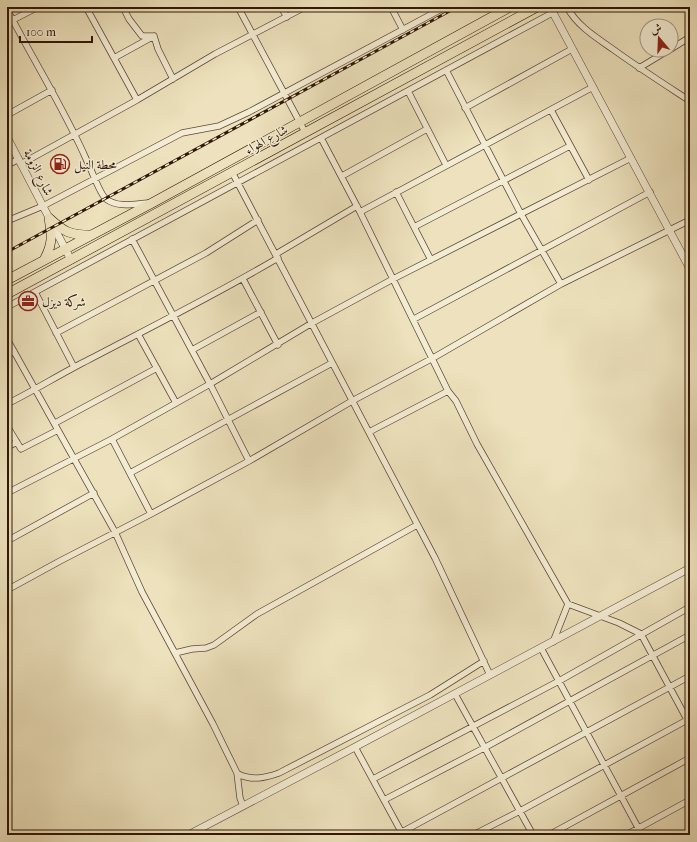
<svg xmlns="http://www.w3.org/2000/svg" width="697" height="842" viewBox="0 0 697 842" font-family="'IM FELL French Canon',Amiri,serif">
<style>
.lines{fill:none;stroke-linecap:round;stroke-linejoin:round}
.minor-casing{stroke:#5f4a34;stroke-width:7}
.tertiary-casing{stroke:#5f4a34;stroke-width:8}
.trunk-casing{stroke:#301706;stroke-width:10}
.minor{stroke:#f3ecd4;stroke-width:5.5}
.tertiary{stroke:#f3ecd4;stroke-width:7}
.trunk{stroke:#ede2bd;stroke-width:9}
.rail-casing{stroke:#301706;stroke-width:3}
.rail{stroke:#f3ecd4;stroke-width:1.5;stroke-dasharray:4.5;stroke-linecap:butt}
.labels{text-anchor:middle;stroke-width:3;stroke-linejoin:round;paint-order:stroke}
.street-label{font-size:13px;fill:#301706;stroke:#f3ecd4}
.poi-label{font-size:13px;fill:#301706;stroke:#f3ecd4;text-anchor:start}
</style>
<rect width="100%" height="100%" fill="#ede2bd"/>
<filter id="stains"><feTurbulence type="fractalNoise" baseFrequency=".005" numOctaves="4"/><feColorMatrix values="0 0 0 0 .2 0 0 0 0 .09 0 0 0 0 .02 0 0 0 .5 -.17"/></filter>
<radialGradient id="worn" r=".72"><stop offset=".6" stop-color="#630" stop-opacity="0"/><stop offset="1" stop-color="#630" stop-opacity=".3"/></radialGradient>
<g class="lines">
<defs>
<path id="minor" d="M 86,7 L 137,100
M 131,7 L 125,11 L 129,19 L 142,36 L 154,36
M 238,7 L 305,132
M 281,7 L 287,17
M 391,7 L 403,30
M 567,7 C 577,26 597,38 614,50 C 639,68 664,84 690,101
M 7,9 C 33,60 64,108 87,161 C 92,170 99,193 106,199 C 118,208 134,204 148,203
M 7,23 L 38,7
M 154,36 L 158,49 L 173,79
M 671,49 L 690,37
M 114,58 L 154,36
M 639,68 L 669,50
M 446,70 L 521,214 L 561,284
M 408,91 L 446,165
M 465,108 L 572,49
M 551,110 L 589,180
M 7,115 L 52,90
M 321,138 L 360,212 L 448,391 L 456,401 L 477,444 L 568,604 L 619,623 L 641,634 L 690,725
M 21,164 L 137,100 L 215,54 L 305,7
M 7,165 L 19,159
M 232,172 L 435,558 L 490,675
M 342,176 L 427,129
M 396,192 L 431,260
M 360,212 L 593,87
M 7,221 L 43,206 L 182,133 L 219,126 L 249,112 L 445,7
M 414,227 L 570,146
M 132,239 L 210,384 L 249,461
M 276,254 L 357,206
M 243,279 L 278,345
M 35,292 L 74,367
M 7,307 L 554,12
M 414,319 L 650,192
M 56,333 L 206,253 L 258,220
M 138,334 L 176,403
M 7,339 L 115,532 L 142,592 L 213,724 L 237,773 L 240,798 L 243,806
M 192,350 L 261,312
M 7,355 L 14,351
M 7,404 C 35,390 62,373 90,359 C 153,326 217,294 278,258
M 55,423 L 157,368
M 7,426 L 21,449 L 58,430
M 369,432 L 448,391
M 112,439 L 151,514
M 7,447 L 17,442
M 130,473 L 332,363
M 7,493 L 112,439 L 210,384 L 312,323 L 393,279 L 631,158
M 7,541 L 94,493
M 7,590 L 60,561 L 151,514 L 249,461 L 352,401 L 433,358 L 561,284 L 690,220
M 553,642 L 568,604
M 541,648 L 642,835
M 175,653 L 192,649 L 206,648 L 214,645 L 257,614 L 417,525
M 455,694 L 533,835
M 355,747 L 403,835
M 238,774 C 252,781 265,778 279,773 L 430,695 L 484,661
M 373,779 L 559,681 L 690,607
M 384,800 L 484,748 L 690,635
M 402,832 L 690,676
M 473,835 L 520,811 L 689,719
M 549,835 L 690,758
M 626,835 L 690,800"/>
<path id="tertiary" d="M 550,7 L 690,269
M 7,137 L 71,260
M 188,835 L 355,747 L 690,568"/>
<path id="trunk" d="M 49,218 C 64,232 70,235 90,235
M 44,260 C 53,244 52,236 49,218
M 7,280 L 152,203 L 510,7
M 7,294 L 537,7"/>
</defs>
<use href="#minor" class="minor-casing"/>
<use href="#tertiary" class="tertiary-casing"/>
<use href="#trunk" class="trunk-casing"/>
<use href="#minor" class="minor"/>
<use href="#tertiary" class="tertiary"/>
<use href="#trunk" class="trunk"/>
<defs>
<path id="rail" d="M 7,252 L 457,7"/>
</defs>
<use href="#rail" class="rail-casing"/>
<use href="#rail" class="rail"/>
</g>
<defs>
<symbol id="fuel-ring" viewBox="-11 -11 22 22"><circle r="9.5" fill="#f3ecd4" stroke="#8f2418" stroke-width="1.5"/><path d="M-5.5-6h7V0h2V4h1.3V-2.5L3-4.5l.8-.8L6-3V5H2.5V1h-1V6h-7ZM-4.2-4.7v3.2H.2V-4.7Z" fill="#8f2418"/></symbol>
<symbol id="office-ring" viewBox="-11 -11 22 22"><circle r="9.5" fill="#f3ecd4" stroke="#8f2418" stroke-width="1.5"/><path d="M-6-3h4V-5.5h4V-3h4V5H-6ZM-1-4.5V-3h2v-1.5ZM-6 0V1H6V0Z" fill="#8f2418"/></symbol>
</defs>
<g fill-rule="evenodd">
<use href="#fuel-ring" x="49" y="153" width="22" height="22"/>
<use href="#office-ring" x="17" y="290" width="22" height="22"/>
</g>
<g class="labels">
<g class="street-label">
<text transform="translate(266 139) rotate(-29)" y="5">شارع الهواء</text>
<text transform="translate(39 172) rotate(63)" y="5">شارع الزومة</text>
</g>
<g class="poi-label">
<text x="74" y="169">محطة النيل</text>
<text x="42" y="306">شركة ديزل</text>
</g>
</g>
<rect width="697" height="842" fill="none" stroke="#ede2bd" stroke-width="24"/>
<rect x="8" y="8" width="681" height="826" fill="none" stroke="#301706" stroke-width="2"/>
<rect x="12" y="12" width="673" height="818" fill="none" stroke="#301706"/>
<g transform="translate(659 38) rotate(341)"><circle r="19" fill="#f3ecd4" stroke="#a59782"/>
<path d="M0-3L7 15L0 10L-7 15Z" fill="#8f2418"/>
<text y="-6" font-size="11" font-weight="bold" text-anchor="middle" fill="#301706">ش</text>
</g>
<path d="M20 36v6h72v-6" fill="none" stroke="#301706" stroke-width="2"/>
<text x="26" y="36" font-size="12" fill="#301706" stroke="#f3ecd4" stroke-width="3" paint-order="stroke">100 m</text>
<rect width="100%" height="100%" filter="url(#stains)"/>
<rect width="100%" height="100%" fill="url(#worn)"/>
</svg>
